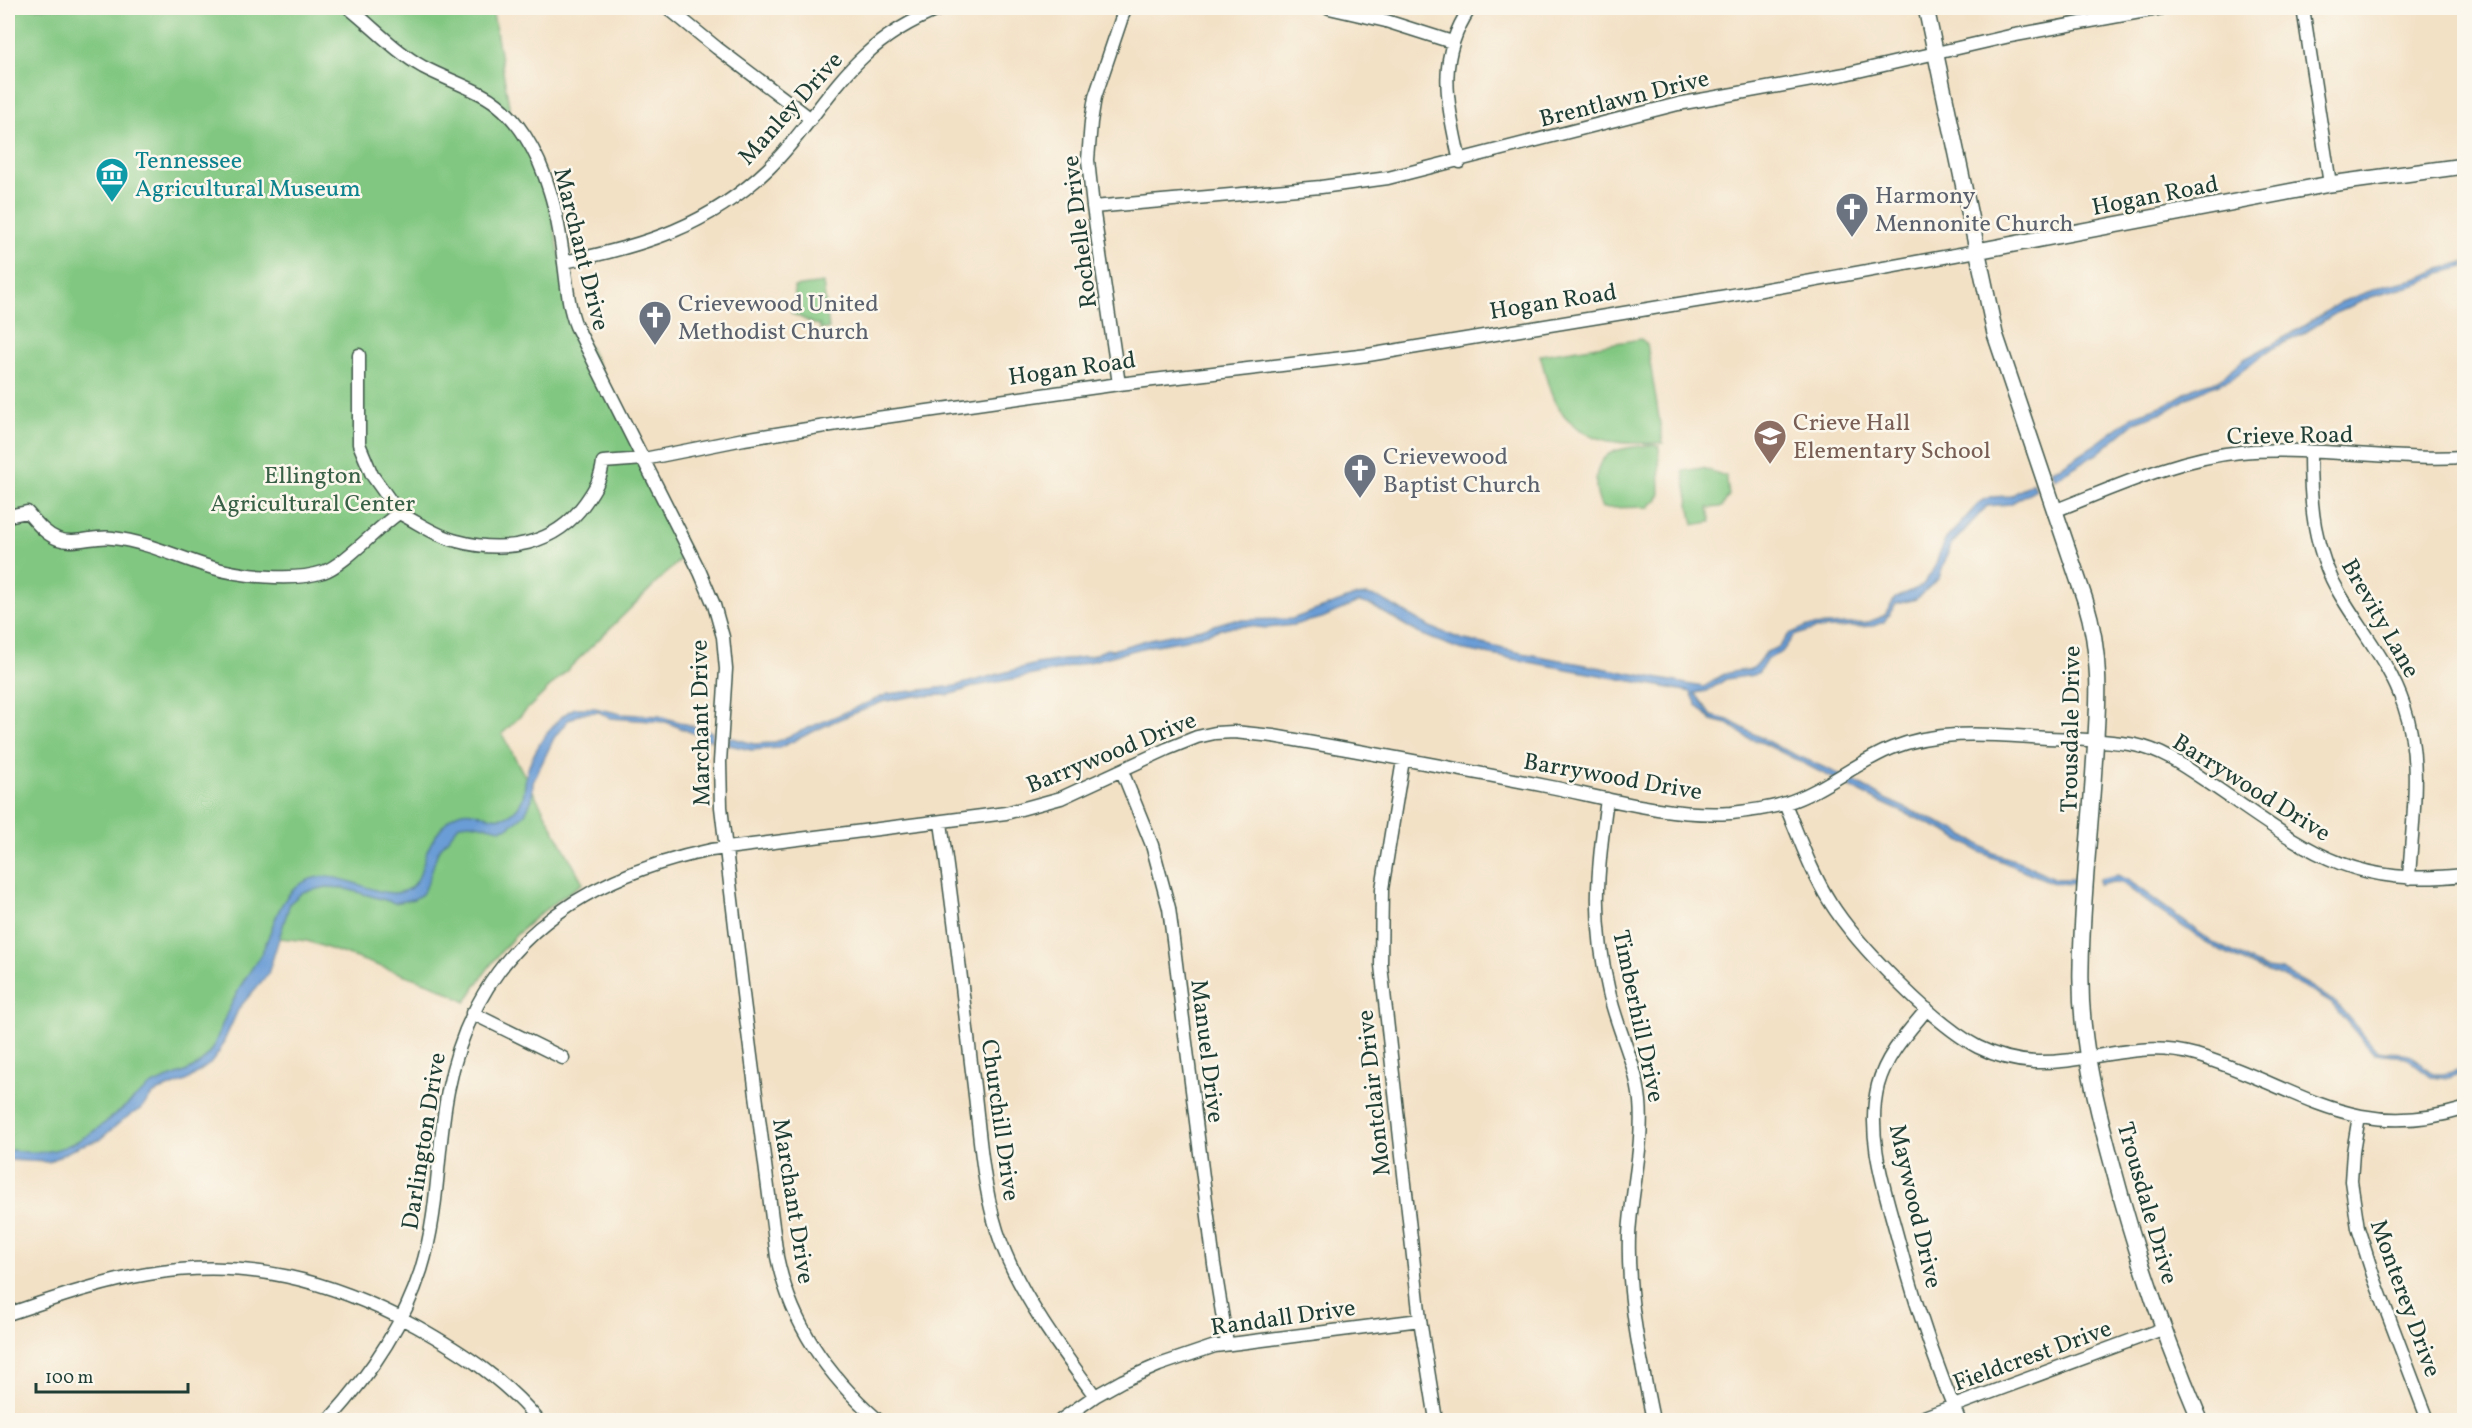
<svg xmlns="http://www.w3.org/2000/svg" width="2472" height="1428" viewBox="0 0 2472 1428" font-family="Vollkorn,serif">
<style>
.green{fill:#81c781;stroke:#50825a;stroke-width:1.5}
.water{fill:#6b9cd5;stroke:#456c84;stroke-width:1.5}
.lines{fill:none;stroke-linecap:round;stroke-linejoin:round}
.minor-casing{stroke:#3f564a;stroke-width:15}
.tertiary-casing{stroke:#3f564a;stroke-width:18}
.minor{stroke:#fff;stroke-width:12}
.tertiary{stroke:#fff;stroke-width:15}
.labels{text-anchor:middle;stroke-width:5;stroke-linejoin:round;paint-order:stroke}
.street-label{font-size:24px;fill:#1f3d34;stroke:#fbf7ec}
.culture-label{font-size:24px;fill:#0d838f;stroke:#fbf7ec;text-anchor:start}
.worship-label{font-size:24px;fill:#5b616d;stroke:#fbf7ec;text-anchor:start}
.education-label{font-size:24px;fill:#785e54;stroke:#fbf7ec;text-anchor:start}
.park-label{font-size:24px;fill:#386047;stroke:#fbf7ec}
</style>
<rect width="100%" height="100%" fill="#fbf7ec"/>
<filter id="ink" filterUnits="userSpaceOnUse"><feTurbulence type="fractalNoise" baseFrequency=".0167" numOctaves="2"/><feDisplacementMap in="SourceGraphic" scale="12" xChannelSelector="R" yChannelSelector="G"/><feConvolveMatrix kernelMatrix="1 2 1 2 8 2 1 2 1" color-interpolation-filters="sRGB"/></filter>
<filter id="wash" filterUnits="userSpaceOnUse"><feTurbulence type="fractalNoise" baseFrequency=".008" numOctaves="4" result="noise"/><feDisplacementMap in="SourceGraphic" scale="24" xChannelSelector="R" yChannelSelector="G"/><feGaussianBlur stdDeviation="1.35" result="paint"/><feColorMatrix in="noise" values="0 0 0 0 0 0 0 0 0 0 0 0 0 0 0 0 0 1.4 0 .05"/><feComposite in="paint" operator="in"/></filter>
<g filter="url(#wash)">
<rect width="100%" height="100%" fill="#f3e1c6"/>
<path class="green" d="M 8,8 L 492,8 L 511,117 L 544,175 L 570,308 L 689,551 L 502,734 L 583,883 C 528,919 500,945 466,1002 L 434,985 L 307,941 L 271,937 L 212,1055 L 183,1078 L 151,1090 L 95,1133 L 55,1155 L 8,1156 Z
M 823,283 L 829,329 L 820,329 L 820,325 L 814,324 L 791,313 L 795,297 L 794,287 Z
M 1641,339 L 1647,344 L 1663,443 C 1620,444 1582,446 1556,404 C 1548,391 1545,370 1540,355 Z
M 1652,445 L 1659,446 L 1660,496 L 1658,496 L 1658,500 L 1650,505 L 1650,507 L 1602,508 C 1593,491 1592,461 1613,452 C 1625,447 1639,446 1652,445 Z
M 1702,468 L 1726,476 L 1729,495 L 1722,507 L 1708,508 L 1711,522 L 1693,525 L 1683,471 Z"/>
<path class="water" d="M 2464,262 L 2464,267 L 2440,273 L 2422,283 L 2371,297 L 2336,313 L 2301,335 L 2271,349 L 2231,379 L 2194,394 L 2168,410 L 2135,422 L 2097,454 L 2054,479 L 2051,470 L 2062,466 L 2096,444 L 2135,415 L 2167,404 L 2195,387 L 2218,381 L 2244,359 L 2291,334 L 2341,302 L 2384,286 L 2420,278 L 2437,270 Z
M 2033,482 L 2036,489 L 2010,504 L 1987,506 L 1950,546 L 1939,578 L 1916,599 L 1896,604 L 1884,622 L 1873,626 L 1815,629 L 1796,635 L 1792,638 L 1782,652 L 1767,659 L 1759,672 L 1754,675 L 1726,679 L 1707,691 L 1695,693 L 1712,716 L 1728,720 L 1780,748 L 1850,779 L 1885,799 L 1958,831 L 1993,853 L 2023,863 L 2055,879 L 2075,879 L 2075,884 L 2053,883 L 1980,852 L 1947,832 L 1876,800 L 1763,743 L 1748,738 L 1728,724 L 1712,720 L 1697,705 L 1691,692 L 1459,649 L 1420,634 L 1371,605 L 1359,602 L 1322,618 L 1293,625 L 1267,628 L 1247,626 L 1228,627 L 1185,640 L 1150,646 L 1054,671 L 976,686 L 949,695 L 915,696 L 882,702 L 835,721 L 779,748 L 751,750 L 729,745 L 729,737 L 754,744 L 773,743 L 888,694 L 955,686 L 1036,664 L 1091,656 L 1107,649 L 1112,650 L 1150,639 L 1201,629 L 1231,620 L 1292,619 L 1355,596 L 1367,595 L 1382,599 L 1430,627 L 1461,639 L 1517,652 L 1703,687 C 1711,684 1717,677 1725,674 C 1749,666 1750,678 1766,652 L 1779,647 L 1789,634 L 1808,626 L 1866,623 L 1879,618 L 1885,615 L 1895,598 L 1922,586 L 1935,568 L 1941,548 L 1946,539 L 1981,501 L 1990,497 L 2011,496 Z
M 575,708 L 595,708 L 621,714 L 659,716 L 712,732 L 712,741 L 666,722 L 610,718 L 599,712 L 582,713 L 567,721 L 554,738 L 533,782 L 532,799 L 525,814 L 509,827 L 501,829 L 471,823 L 460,824 L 438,851 L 427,885 L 422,894 L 414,899 L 395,903 L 343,888 L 327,887 L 303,892 L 290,903 L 268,974 L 239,1008 L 219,1052 L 211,1063 L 186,1081 L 159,1091 L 151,1096 L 142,1108 L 124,1119 L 99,1140 L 79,1146 L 49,1162 L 8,1160 L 8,1150 C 19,1150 32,1154 44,1152 C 84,1147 117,1112 146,1089 C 167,1073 194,1078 211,1050 C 218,1039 221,1025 227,1013 C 233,1001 239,988 246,977 C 252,968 258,960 263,950 C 272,931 276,909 290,893 C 327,853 368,900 401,892 C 422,887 421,865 428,849 C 433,838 441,827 449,819 C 474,797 492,832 515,810 C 527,799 523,786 527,772 C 533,751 554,717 575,708 Z
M 2117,875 L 2128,880 L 2212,942 L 2265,968 L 2282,970 L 2312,987 L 2336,1003 L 2377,1051 C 2388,1054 2400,1051 2411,1055 C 2418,1058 2420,1061 2425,1067 C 2437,1080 2451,1072 2464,1068 L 2464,1071 L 2449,1078 L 2431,1076 L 2406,1057 L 2374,1054 L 2331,1003 L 2318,995 L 2284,977 L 2264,971 L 2218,950 L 2158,910 L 2122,883 L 2113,882 L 2099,885 L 2099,879 Z"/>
</g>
<g filter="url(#ink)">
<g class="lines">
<defs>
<path id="minor" d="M 349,8 C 373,27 396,52 423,67 C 442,77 462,84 481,94 C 517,112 539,155 550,192 C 557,214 561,240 564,263 C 567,285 568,306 576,326 L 700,572 L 714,605 L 723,637 L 726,669 L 720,762 L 721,807 L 744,1002 L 777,1257 C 791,1324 827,1375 878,1420
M 668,8 L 717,48 L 811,119
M 1329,8 L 1386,21 L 1452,42
M 2303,8 L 2330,184
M 1460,162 C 1448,104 1435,60 1470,8
M 1093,207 L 1321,187 L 1388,178 L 1678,104 L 1845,74 L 2010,36 L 2162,8
M 564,262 C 644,246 709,226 769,168 C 804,134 828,89 864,56 C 886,35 914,19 942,8
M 359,355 L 359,444 L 372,475 L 399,513
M 1119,384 L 1093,207 L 1088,160 L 1091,122 L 1095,97 L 1125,8
M 2310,452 C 2310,504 2313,550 2341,596 C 2363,633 2390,664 2404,706 C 2423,760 2412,823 2409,878
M 2054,511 C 2113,488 2177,458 2241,452 C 2315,446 2390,461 2464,457
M 8,516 L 27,512 C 37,523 45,534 58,539 C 76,545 95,535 113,538 C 147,542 177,557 210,567 C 240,576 293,582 323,572 C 343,566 379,526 399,513 C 419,523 436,536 457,541 C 505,554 556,545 585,503 C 595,489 601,479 603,462 L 644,459 L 744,439 L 863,420 L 1119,384 L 1368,355 L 1745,293 L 1977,251
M 1403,760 L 1382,889 L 1381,965 L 1420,1320 L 1436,1420
M 1122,771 L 1152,845 L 1169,908 L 1214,1264 L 1227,1343
M 1607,799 C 1597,871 1592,920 1609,992 C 1617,1029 1636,1063 1640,1101 C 1644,1147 1631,1191 1629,1236 C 1627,1298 1641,1361 1653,1420
M 1785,804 C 1799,837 1811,872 1830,902 C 1857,945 1934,1024 1978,1047 C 1996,1056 2015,1061 2035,1062 C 2091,1064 2138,1038 2196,1055 C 2296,1085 2351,1143 2464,1109
M 941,823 C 953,905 962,988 972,1071 C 980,1129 981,1190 1002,1245 C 1023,1299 1061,1350 1095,1396
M 1927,1009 C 1908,1032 1886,1055 1878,1085 C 1865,1137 1886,1193 1899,1243 C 1915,1303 1935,1363 1959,1420
M 472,1013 L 563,1058
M 2359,1116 L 2353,1152 L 2351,1181 L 2358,1228 L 2374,1278 L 2428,1420
M 8,1314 C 53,1299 100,1282 148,1274 C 245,1257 331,1280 416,1326 C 462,1352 504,1379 538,1420
M 329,1420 C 368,1377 403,1327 421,1270 C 440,1209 436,1152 448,1091 C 475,950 576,878 711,850 L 1006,813 L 1061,798 L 1167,749 L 1197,737 L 1215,733 L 1234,732 L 1273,736 C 1365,752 1458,769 1551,787 C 1609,799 1670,817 1731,813 C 1749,811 1769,809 1786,803 C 1824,791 1855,763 1892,748 C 1941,728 1996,735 2047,738 C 2076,739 2106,740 2135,745 C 2166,751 2192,772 2218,789 C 2307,850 2350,888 2464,875
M 1061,1420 L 1095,1396 L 1122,1381 L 1159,1365 L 1215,1346 L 1420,1320
M 1916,1420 L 2162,1329"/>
<path id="tertiary" d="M 1926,8 L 1995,334 L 2085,600 C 2103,658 2098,708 2094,767 C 2090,833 2082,900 2081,966 C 2079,1035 2095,1101 2113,1167 C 2136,1254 2165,1338 2200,1420
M 1977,251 L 2330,184 L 2464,166"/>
</defs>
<use href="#minor" class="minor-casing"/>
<use href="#tertiary" class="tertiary-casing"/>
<use href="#minor" class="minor"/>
<use href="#tertiary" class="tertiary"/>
</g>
</g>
<defs>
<symbol id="museum-pin" viewBox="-11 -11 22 30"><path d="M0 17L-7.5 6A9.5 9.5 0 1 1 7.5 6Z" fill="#0f9aa8" stroke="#fbf7ec"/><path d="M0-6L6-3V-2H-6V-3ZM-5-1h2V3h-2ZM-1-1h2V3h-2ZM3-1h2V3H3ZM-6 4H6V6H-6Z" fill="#fff"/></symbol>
<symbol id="church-pin" viewBox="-11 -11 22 30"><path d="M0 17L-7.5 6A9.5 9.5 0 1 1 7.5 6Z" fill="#6b7280" stroke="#fbf7ec"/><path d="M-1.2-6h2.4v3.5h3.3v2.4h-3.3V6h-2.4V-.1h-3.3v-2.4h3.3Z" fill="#fff"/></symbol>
<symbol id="school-pin" viewBox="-11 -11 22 30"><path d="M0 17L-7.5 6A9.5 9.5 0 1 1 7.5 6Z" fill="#8d6e63" stroke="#fbf7ec"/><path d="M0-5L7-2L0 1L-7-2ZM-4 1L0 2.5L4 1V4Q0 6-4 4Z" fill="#fff"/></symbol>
</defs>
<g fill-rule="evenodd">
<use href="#museum-pin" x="93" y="155" width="38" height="52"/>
<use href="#church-pin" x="1833" y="190" width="38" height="52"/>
<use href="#church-pin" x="636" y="298" width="38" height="52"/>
<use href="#school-pin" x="1751" y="417" width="38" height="52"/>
<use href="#church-pin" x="1341" y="451" width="38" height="52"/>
</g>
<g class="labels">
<g class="street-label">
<text transform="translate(1624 98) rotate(-14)" y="8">Brentlawn Drive</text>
<text transform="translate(790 108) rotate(-48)" y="8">Manley Drive</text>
<text transform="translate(2155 195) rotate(-11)" y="8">Hogan Road</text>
<text transform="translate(1079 232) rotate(-97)" y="8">Rochelle Drive</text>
<text transform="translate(582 249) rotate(76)" y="8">Marchant Drive</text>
<text transform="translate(1553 301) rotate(-9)" y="8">Hogan Road</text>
<text transform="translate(1072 368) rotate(-8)" y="8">Hogan Road</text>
<text transform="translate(2290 435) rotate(-1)" y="8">Crieve Road</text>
<text transform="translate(2381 618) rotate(60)" y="8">Brevity Lane</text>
<text transform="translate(700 723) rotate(-91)" y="8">Marchant Drive</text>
<text transform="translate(2070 729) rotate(-89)" y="8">Trousdale Drive</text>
<text transform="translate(1111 752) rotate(-22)" y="8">Barrywood Drive</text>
<text transform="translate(1613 776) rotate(10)" y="8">Barrywood Drive</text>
<text transform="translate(2252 787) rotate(32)" y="8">Barrywood Drive</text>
<text transform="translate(1639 1016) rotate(78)" y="8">Timberhill Drive</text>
<text transform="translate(1208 1051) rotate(83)" y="8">Manuel Drive</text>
<text transform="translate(1373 1093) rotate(-96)" y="8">Montclair Drive</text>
<text transform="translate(1001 1120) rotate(82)" y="8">Churchill Drive</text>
<text transform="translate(423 1141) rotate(-81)" y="8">Darlington Drive</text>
<text transform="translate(794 1201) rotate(81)" y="8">Marchant Drive</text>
<text transform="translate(2148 1203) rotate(74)" y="8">Trousdale Drive</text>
<text transform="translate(1916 1206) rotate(77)" y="8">Maywood Drive</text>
<text transform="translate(2406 1298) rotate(70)" y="8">Monterey Drive</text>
<text transform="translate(1283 1317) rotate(-8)" y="8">Randall Drive</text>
<text transform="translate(2032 1355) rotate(-20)" y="8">Fieldcrest Drive</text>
</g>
<g class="culture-label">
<text x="135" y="168">Tennessee<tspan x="135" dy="28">Agricultural Museum</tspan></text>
</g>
<g class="worship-label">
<text x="1875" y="203">Harmony<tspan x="1875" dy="28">Mennonite Church</tspan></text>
<text x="678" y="311">Crievewood United<tspan x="678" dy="28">Methodist Church</tspan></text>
<text x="1383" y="464">Crievewood<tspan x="1383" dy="28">Baptist Church</tspan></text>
</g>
<g class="education-label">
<text x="1793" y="430">Crieve Hall<tspan x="1793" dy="28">Elementary School</tspan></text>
</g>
<g class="park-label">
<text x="313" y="483">Ellington<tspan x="313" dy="28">Agricultural Center</tspan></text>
</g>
</g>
<rect width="2472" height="1428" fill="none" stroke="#fbf7ec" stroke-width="30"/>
<path d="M36 1383v9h152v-9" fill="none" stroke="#1f3d34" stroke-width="3"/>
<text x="45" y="1383" font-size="18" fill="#1f3d34" stroke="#fbf7ec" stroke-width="4.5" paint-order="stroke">100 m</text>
</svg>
